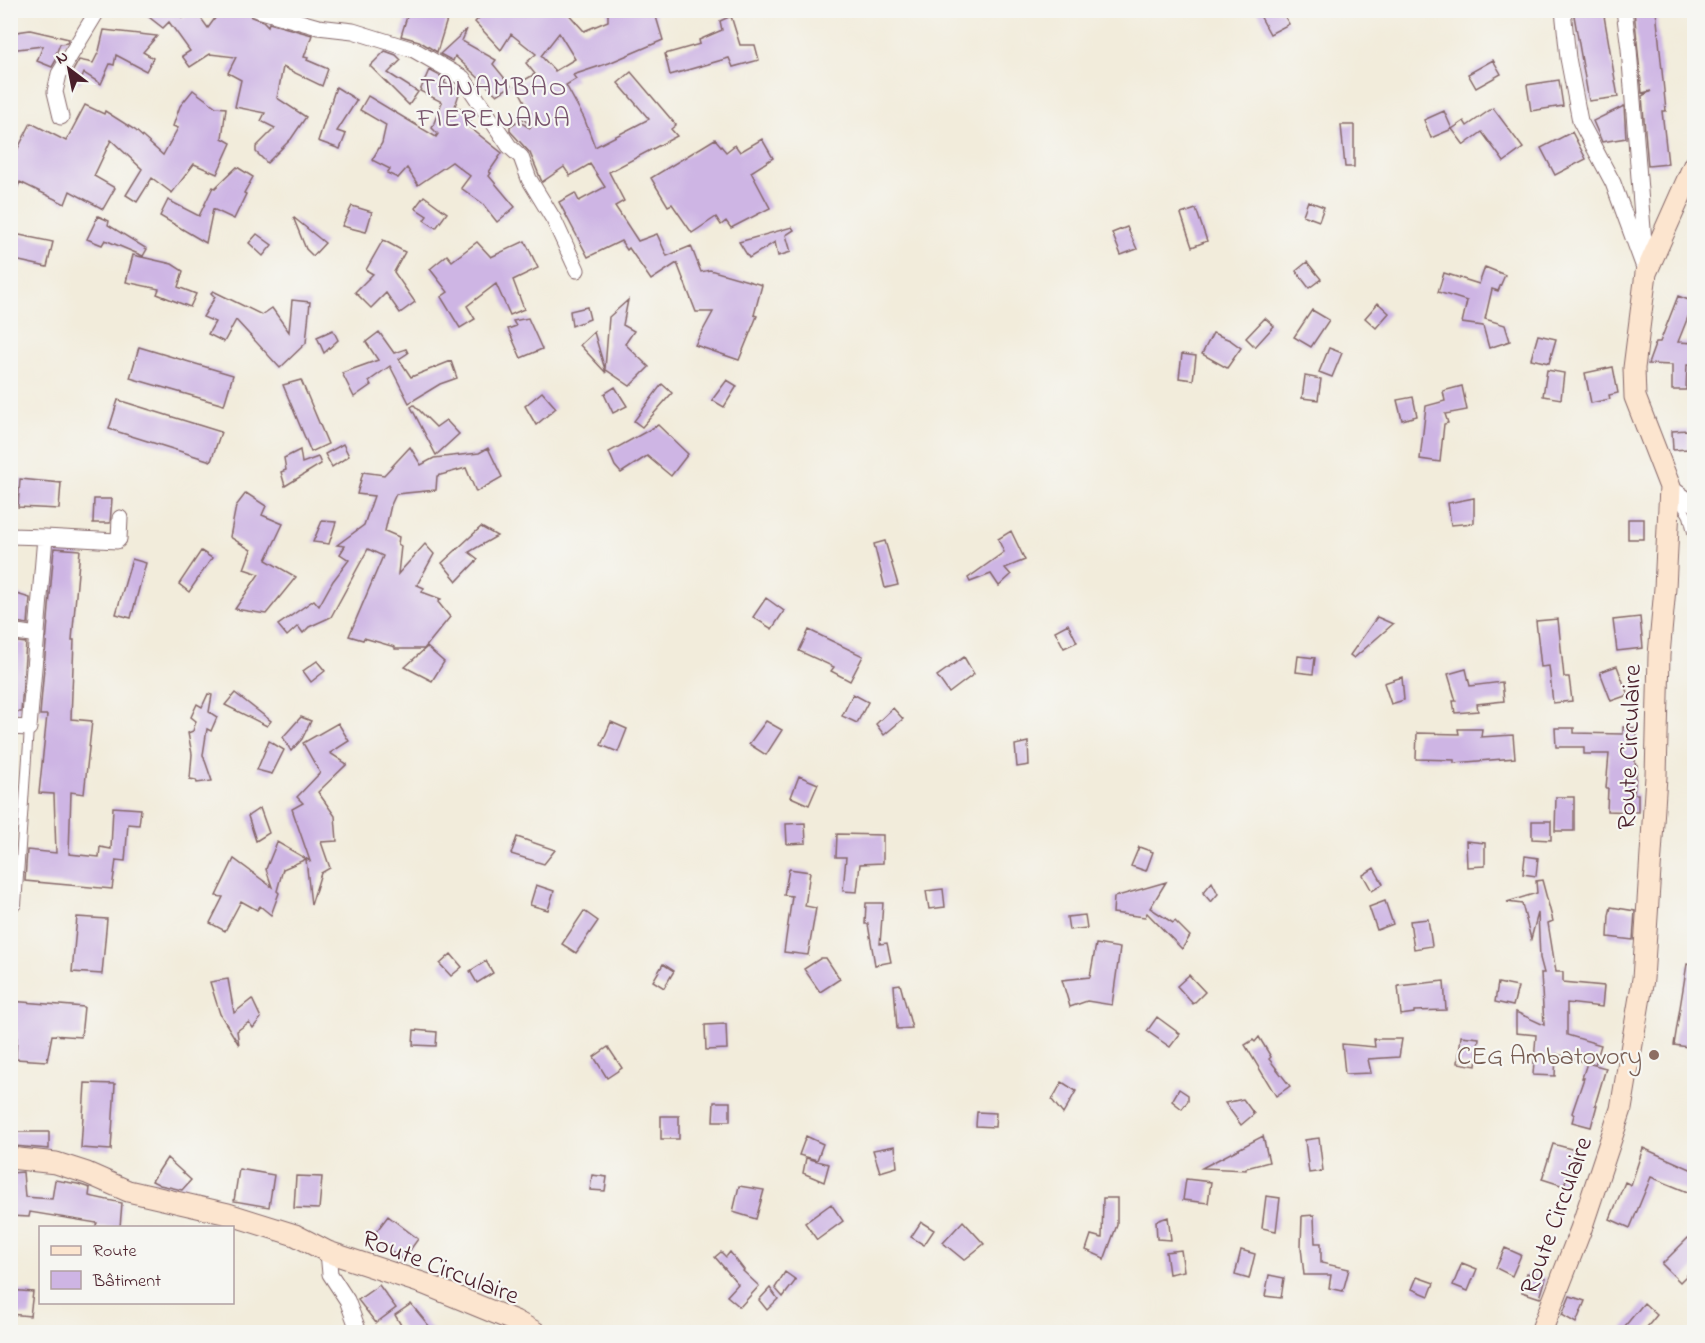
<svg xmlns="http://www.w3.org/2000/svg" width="1705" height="1343" viewBox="0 0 1705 1343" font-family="'Indie Flower',sans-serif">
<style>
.building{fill:#ceb5e4;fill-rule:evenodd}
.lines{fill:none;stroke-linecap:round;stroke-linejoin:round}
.lane-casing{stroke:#856769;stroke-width:10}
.street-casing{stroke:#856769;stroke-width:17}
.secondary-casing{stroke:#856769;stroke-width:23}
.lane{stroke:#fff;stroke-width:8}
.street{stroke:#fff;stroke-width:15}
.secondary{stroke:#fce5cf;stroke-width:21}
.education-dot{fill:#8d6e63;stroke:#f6f6f2;stroke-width:2}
.labels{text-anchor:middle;stroke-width:4.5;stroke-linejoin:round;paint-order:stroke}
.street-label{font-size:26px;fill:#4a1f2b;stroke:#f6f6f2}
.education-label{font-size:26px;fill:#785e54;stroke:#f6f6f2;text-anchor:end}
.neighbourhood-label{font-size:27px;letter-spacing:1.5px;fill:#78546c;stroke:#f6f6f2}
</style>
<rect width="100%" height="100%" fill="#f6f6f2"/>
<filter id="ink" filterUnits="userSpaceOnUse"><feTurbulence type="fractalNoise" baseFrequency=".0167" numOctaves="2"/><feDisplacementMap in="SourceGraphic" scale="12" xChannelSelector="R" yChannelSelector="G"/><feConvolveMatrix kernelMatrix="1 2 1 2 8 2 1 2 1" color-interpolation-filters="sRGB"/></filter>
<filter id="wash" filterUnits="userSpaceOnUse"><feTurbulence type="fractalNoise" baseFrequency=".008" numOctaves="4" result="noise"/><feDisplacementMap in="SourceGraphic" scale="24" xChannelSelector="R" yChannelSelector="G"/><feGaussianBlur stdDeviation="1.35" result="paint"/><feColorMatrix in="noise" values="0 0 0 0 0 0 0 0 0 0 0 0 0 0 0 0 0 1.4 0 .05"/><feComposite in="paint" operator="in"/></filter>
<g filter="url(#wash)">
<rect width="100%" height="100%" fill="#f2ecdb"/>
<g id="blocks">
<path class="building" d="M 140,10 L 178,10 L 182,18 L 191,10 L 195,10 L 208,28 L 221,10 L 248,10 L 251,17 L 263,21 L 268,26 L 269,23 L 312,35 L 304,57 L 308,58 L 307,60 L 328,69 L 322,86 L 283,67 L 277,98 L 306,117 L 291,139 L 267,163 L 256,152 L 256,147 L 275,128 L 261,121 L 265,113 L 235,107 L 241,80 L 228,73 L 236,57 L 210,54 L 190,67 L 182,56 L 190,51 L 169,22 L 163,28 Z
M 409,10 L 450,10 L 437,52 L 419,41 L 401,36 Z
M 487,10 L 565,10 L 584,31 L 608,21 L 608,10 L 654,10 L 663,40 L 609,63 L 573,75 L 576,79 L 566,85 L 584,118 L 595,147 L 649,119 L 618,83 L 631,72 L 676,125 L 671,129 L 677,136 L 609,172 L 624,201 L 615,206 L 638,241 L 657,234 L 667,256 L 691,246 L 701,272 L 710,270 L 762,285 L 754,315 L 757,316 L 739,360 L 695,345 L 713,312 L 696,312 L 677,263 L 651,280 L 629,248 L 627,250 L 621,241 L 588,257 L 559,202 L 575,193 L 579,201 L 605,187 L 590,164 L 570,176 L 564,167 L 542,182 L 530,153 L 510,131 L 510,126 L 518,121 L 530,128 L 531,126 L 522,118 L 531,113 L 516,85 L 535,74 L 526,63 L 536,54 L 511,34 L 501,50 L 475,22 ZM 559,33 L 575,59 L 555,71 L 541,56 Z
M 1257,10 L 1281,10 L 1289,24 L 1270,34 Z
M 1573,10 L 1603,10 L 1618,97 L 1589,101 Z
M 1634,10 L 1656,10 L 1666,111 L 1662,111 L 1668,164 L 1648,166 L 1642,96 L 1651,91 L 1642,93 Z
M 731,16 L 740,45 L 755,45 L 759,60 L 733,67 L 729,58 L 670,75 L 665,54 L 700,44 L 699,40 L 722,30 L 720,21 Z
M 467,29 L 462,41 L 496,60 L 493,64 L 511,86 L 497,95 L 455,56 L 453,61 L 440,54 Z
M 30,30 L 69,39 L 67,43 L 60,44 L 56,54 L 59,55 L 52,67 L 37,61 L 43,46 L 10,50 L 10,33 Z
M 104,30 L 157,36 L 143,52 L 153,58 L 146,71 L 116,55 L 114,65 L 110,64 L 101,84 L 84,73 L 80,83 L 69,78 L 79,60 L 93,63 L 99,51 Z
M 385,51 L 396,55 L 401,60 L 388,73 L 418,92 L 409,105 L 370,66 Z
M 1493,60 L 1501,74 L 1476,88 L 1468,74 Z
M 429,70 L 446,79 L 444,83 L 460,91 L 455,106 L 473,115 L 468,126 L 502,153 L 489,172 L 491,173 L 489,176 L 515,207 L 497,222 L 482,203 L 461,188 L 470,176 L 452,162 L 418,185 L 407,168 L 398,178 L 387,173 L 390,169 L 372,160 L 382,143 L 386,125 L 360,110 L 368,96 L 436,137 L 438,134 L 432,128 L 442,102 L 420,91 Z
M 1559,80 L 1563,106 L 1531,111 L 1527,85 Z
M 336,87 L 357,100 L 337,131 L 346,134 L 340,149 L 318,141 Z
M 193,90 L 216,107 L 226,108 L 222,138 L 231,143 L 217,174 L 194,164 L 172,193 L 152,178 L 137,202 L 126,195 L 142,169 L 111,140 L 94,176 L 115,188 L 103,209 L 70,191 L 65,204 L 20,182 L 10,204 L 10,164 L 31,123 L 66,141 L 85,105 L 104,114 L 105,111 L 135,130 L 163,155 L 178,128 L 173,126 L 180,106 Z
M 1624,106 L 1626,138 L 1602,142 L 1593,121 Z
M 1493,108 L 1523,148 L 1504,162 L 1482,132 L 1464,145 L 1452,129 L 1464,121 L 1467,126 Z
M 1444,111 L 1452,129 L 1431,138 L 1424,120 Z
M 1341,125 L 1354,125 L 1354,167 L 1345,167 Z
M 1572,132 L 1586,159 L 1555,175 L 1541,148 Z
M 715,139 L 726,152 L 735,145 L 740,152 L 762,139 L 773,158 L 751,172 L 770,208 L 731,228 L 726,221 L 721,225 L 716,217 L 692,233 L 672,204 L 668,206 L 651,178 Z
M 237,167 L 253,177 L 244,193 L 246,194 L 234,219 L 213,209 L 206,243 L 160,216 L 168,200 L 199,216 L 213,187 L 215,188 Z
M 424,196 L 447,213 L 436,228 L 424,220 L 427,216 L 415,208 Z
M 1308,201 L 1324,207 L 1319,221 L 1303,215 Z
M 352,206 L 372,212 L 366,232 L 342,226 Z
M 1196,209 L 1207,241 L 1192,247 L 1181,214 Z
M 98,216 L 109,221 L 108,225 L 147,249 L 143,256 L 105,240 L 102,245 L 87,239 Z
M 293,217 L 325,243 L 313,256 L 306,249 Z
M 792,227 L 794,230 L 786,235 L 791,252 L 778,256 L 775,242 L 749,258 L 739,242 Z
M 1127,227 L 1137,249 L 1121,255 L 1112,233 Z
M 10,233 L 53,242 L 47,267 L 10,259 Z
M 257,234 L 272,245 L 263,256 L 249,243 Z
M 383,240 L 405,252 L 394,272 L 415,302 L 400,313 L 386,293 L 371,308 L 355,292 L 373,274 L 366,270 Z
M 525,241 L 538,268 L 513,280 L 524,309 L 510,315 L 496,284 L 467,306 L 475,319 L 460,328 L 441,297 L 448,292 L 430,269 L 447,255 L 452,261 L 477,242 L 491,257 Z
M 133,255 L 172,264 L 183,271 L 178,287 L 196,294 L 190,307 L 157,294 L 159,289 L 126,282 Z
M 1307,262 L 1321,279 L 1309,288 L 1296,271 Z
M 1485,267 L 1505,275 L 1498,291 L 1492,289 L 1485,319 L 1505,325 L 1510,341 L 1489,348 L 1483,326 L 1462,323 L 1467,301 L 1438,292 L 1444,273 L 1479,284 Z
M 213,291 L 262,315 L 272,308 L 289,332 L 292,300 L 310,302 L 306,343 L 280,368 L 236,320 L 224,342 L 208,334 L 215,322 L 203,317 L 215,297 L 211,293 Z
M 1678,296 L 1694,302 L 1678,342 L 1695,343 L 1695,365 L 1687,365 L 1686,390 L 1672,390 L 1672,365 L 1648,364 L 1656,342 L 1660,342 Z
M 628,300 L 623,325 L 634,331 L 625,344 L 649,367 L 630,386 L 605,369 L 609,317 Z
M 1378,303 L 1389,313 L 1376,328 L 1365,318 Z
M 587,307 L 590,319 L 572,326 L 570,311 Z
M 1312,310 L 1329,320 L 1311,347 L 1294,337 Z
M 528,318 L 542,349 L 521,358 L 508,329 L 516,326 L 513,321 Z
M 1265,318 L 1274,326 L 1255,347 L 1246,338 Z
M 333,330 L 338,340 L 324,353 L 317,337 Z
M 379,332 L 394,353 L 406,349 L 408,353 L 399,359 L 411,377 L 451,361 L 457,378 L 440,384 L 409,403 L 390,366 L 369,381 L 371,385 L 354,397 L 342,373 L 378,360 L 366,342 Z
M 594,332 L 606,373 L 580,345 Z
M 1213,333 L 1230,340 L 1241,348 L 1227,368 L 1202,354 Z
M 1538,335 L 1556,339 L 1549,363 L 1531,359 Z
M 139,347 L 233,375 L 224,405 L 130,378 Z
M 1329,348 L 1342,353 L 1332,377 L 1319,372 Z
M 1182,354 L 1196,356 L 1193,380 L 1179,378 Z
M 1613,367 L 1618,393 L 1609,395 L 1610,399 L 1591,403 L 1585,373 Z
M 1547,370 L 1564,373 L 1561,399 L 1543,396 Z
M 1305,376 L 1321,379 L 1318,400 L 1302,398 Z
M 301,380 L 328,444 L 311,452 L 283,385 Z
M 727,380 L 737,386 L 724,407 L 712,400 Z
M 662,384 L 672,393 L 642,427 L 634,421 Z
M 1462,386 L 1467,410 L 1445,414 L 1448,423 L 1444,424 L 1440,462 L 1420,459 L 1426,406 L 1445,401 L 1443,391 Z
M 615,387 L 627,406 L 613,413 L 604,394 Z
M 542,392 L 556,408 L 536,425 L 525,406 Z
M 1413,397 L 1417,416 L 1402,420 L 1397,400 Z
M 118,400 L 221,432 L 211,461 L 109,429 Z
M 414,405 L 436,427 L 446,420 L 459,434 L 436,455 L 411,407 Z
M 658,425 L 688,454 L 671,476 L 647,456 L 621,473 L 615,466 L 609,452 Z
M 1688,430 L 1688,449 L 1673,450 L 1672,431 Z
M 343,444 L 349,456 L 332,467 L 325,454 Z
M 410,447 L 421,465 L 434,458 L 479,453 L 488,448 L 502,477 L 476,492 L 466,468 L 437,476 L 436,490 L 396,494 L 391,505 L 385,531 L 399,537 L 398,544 L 401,546 L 398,574 L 425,544 L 434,554 L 417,585 L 424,588 L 422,592 L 441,599 L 438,602 L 450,617 L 424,649 L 395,649 L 395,647 L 364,638 L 363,640 L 349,636 L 383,556 L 368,549 L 331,617 L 309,627 L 303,633 L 298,626 L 287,636 L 278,625 L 314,600 L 319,606 L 333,581 L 349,560 L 340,554 L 345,546 L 337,545 L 364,525 L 374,496 L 357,494 L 363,472 L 384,475 Z
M 300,450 L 302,463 L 318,457 L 321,464 L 285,486 L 281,472 L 286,470 L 284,458 Z
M 20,479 L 61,483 L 59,509 L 18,507 Z
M 246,493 L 266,506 L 262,515 L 283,524 L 266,560 L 296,577 L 266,614 L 235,609 L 259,574 L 244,569 L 251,550 L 230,537 L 236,506 Z
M 1474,498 L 1474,523 L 1451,525 L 1448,503 Z
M 94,499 L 112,499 L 110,523 L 93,523 Z
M 1628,519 L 1644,519 L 1644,539 L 1628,539 Z
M 322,521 L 336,522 L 329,544 L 313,542 Z
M 481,527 L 497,536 L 469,552 L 478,559 L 457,581 L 442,563 Z
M 1011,531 L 1025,560 L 1005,568 L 1011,575 L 999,586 L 991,574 L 970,582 L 968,578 L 1004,552 L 998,539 Z
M 885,541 L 898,585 L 885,588 L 874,544 Z
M 54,548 L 80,550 L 72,640 L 74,640 L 71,719 L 92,721 L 84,794 L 71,792 L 69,854 L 99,857 L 100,847 L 111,849 L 113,807 L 141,809 L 139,825 L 128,824 L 125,861 L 116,860 L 112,889 L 25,881 L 27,850 L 56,853 L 54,794 L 39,793 L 47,715 L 40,715 Z
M 201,551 L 212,558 L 189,592 L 179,584 Z
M 132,559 L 146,563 L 131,618 L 116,614 Z
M 10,592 L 30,598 L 28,624 L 10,621 Z
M 766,598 L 784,611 L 772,629 L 753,617 Z
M 1377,617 L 1393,624 L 1354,658 L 1350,655 Z
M 1640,617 L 1643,648 L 1617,651 L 1613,620 Z
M 1558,619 L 1564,677 L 1569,677 L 1572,701 L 1553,703 L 1549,666 L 1541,667 L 1536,621 Z
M 1068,624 L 1077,642 L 1064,648 L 1055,631 Z
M 809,630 L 863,656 L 850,681 L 831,671 L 834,667 L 799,651 Z
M 10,641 L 26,643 L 21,712 L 10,712 Z
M 427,647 L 444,662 L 432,681 L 405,667 Z
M 1298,656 L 1315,658 L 1313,674 L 1296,672 Z
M 964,657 L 974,674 L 949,693 L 937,676 Z
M 317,661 L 325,671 L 311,682 L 303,671 Z
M 1617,666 L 1628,695 L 1611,701 L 1600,672 Z
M 1466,669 L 1470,686 L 1502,682 L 1504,701 L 1477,704 L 1478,711 L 1455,713 L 1453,701 L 1456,701 L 1448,674 Z
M 1402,677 L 1404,700 L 1391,704 L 1384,683 Z
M 235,693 L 271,721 L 267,726 L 225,705 Z
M 208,694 L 212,695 L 209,712 L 217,717 L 211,731 L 207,729 L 203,755 L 212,781 L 197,783 L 196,780 L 190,779 L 192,754 L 188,733 L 193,731 L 196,721 L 191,717 L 197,704 L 202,707 Z
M 853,694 L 868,702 L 857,723 L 842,716 Z
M 893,708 L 903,719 L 884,735 L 876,724 Z
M 301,717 L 311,721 L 302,739 L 291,751 L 283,737 Z
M 766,721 L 782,730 L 766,755 L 749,744 Z
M 611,722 L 627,729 L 618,752 L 601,745 Z
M 338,723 L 349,741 L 330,753 L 347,764 L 318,792 L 335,816 L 337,841 L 321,842 L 330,868 L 321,873 L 311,905 L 306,859 L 283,869 L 277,891 L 279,893 L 271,915 L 260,906 L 257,910 L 241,901 L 225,931 L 210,923 L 223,897 L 216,896 L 234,859 L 272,887 L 266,869 L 277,842 L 310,861 L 292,809 L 303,803 L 297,797 L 320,773 L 303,743 Z
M 1623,727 L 1637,728 L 1635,764 L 1637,765 L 1634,794 L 1638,794 L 1638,812 L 1607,811 L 1608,788 L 1606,788 L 1609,754 L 1584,754 L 1584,747 L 1556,747 L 1555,728 L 1574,728 L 1574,733 L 1623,734 Z
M 1458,729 L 1482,729 L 1481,737 L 1513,735 L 1515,758 L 1454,763 L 1454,760 L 1416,759 L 1417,733 L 1459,734 Z
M 269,741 L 284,750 L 272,774 L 257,770 Z
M 1028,742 L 1029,765 L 1017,767 L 1015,745 Z
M 799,776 L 818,784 L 809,805 L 791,797 Z
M 1556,797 L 1574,797 L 1574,831 L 1555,831 Z
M 260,808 L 269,833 L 256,841 L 248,816 Z
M 1532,821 L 1551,821 L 1551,840 L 1532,839 Z
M 805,823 L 806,843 L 787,844 L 786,824 Z
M 837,834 L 883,835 L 883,863 L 860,864 L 857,892 L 843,891 L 846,857 L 836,857 Z
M 517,837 L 555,850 L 544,864 L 511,854 Z
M 1466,841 L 1485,843 L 1485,866 L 1467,867 Z
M 1139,847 L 1153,852 L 1146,871 L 1131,866 Z
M 1525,856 L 1538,858 L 1536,876 L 1523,874 Z
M 1374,868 L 1383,884 L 1372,891 L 1363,875 Z
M 789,869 L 810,872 L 805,906 L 816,908 L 808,955 L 784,952 L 792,896 L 784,895 Z
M 1542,880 L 1553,921 L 1548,923 L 1556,972 L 1563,972 L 1563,982 L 1604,986 L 1602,1007 L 1567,1003 L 1567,1035 L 1601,1045 L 1595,1065 L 1556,1054 L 1555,1076 L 1533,1075 L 1536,1035 L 1516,1033 L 1516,1012 L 1544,1025 L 1541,973 L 1544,973 L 1540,958 L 1538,913 L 1531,939 L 1522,904 L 1507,902 L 1537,893 L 1536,881 Z
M 1166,882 L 1150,908 L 1173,923 L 1175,921 L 1190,936 L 1182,949 L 1147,913 L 1145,917 L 1113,913 L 1114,897 Z
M 1212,882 L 1218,894 L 1211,902 L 1203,893 Z
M 536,885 L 554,891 L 548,910 L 530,905 Z
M 943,889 L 945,907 L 929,909 L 926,891 Z
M 1385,901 L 1393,924 L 1377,930 L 1369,907 Z
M 866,903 L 883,903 L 880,944 L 887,943 L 891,962 L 875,965 L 868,924 L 865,924 Z
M 1611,907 L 1635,911 L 1633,940 L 1608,937 L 1609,915 Z
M 584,911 L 598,921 L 576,953 L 562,944 Z
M 1085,915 L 1087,928 L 1069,930 L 1067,917 Z
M 77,917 L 107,919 L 102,974 L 72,972 Z
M 1428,919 L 1432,946 L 1414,949 L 1410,921 Z
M 1096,944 L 1120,948 L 1112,1005 L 1087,1001 L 1070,1007 L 1062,980 L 1090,977 Z
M 451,954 L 462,967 L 451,976 L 440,964 Z
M 821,958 L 826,958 L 840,979 L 820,992 L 804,969 Z
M 486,961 L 493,973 L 477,983 L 470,971 Z
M 663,964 L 674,971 L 664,988 L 653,981 Z
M 1687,964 L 1695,965 L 1695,1048 L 1674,1045 Z
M 1189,975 L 1205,992 L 1193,1004 L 1177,986 Z
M 228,979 L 234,1013 L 252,999 L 261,1018 L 253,1028 L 249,1022 L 237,1031 L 239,1045 L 220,1014 L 210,982 Z
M 1444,981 L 1446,1010 L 1414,1011 L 1414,1013 L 1401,1015 L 1398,986 Z
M 1498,983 L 1518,987 L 1513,1006 L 1495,1002 Z
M 900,984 L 912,1028 L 897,1029 L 894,985 Z
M 10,1001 L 84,1007 L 81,1037 L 52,1035 L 47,1061 L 16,1059 L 17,1032 L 10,1031 Z
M 1157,1017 L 1180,1034 L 1170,1047 L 1147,1031 Z
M 726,1024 L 727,1049 L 706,1050 L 705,1025 Z
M 414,1030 L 437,1032 L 436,1046 L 413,1045 Z
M 1461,1036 L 1479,1038 L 1476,1066 L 1458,1063 Z
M 1259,1037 L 1271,1057 L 1269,1059 L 1290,1086 L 1276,1096 L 1245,1045 L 1253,1040 L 1255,1042 Z
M 1374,1039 L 1402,1039 L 1399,1057 L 1368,1059 L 1371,1073 L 1345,1074 L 1342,1044 L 1375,1047 Z
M 608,1047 L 622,1068 L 607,1078 L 594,1057 Z
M 1587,1063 L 1606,1068 L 1595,1105 L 1597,1105 L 1591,1127 L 1572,1122 L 1574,1115 L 1572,1113 L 1584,1078 L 1582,1078 Z
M 1062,1082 L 1076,1091 L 1063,1114 L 1052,1100 Z
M 85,1083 L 115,1084 L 111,1150 L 81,1148 Z
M 1179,1089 L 1188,1095 L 1188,1101 L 1182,1109 L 1172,1101 Z
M 1243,1099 L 1254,1114 L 1241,1125 L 1225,1103 Z
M 714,1102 L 730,1102 L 730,1121 L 713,1121 Z
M 977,1112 L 996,1113 L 995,1127 L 976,1126 Z
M 661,1116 L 679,1116 L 679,1139 L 661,1139 Z
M 13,1132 L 49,1132 L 49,1149 L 14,1146 Z
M 806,1136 L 823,1144 L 817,1160 L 799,1155 Z
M 1263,1136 L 1269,1162 L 1246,1168 L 1246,1170 L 1202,1168 Z
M 1319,1138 L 1323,1171 L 1309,1173 L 1305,1140 Z
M 1553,1144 L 1575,1150 L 1564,1186 L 1542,1179 Z
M 895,1146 L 897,1167 L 880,1172 L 873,1150 Z
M 1643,1148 L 1695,1171 L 1695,1182 L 1690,1193 L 1651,1177 L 1630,1228 L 1610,1219 L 1625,1182 L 1631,1185 Z
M 167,1158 L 191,1180 L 182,1190 L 160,1185 L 152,1181 Z
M 806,1158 L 829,1164 L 824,1182 L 803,1173 Z
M 239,1169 L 274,1175 L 269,1207 L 234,1201 Z
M 23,1172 L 25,1197 L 52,1199 L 55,1180 L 78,1184 L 90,1188 L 89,1196 L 122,1203 L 120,1227 L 95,1227 L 97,1223 L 30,1212 L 29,1217 L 10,1216 L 10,1173 Z
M 592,1175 L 607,1177 L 605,1191 L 590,1190 Z
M 296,1176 L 322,1177 L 319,1209 L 294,1208 Z
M 1186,1179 L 1211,1182 L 1208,1203 L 1183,1200 Z
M 739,1186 L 764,1190 L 756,1219 L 733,1212 Z
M 1266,1196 L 1280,1198 L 1276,1231 L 1262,1228 Z
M 1103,1198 L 1117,1198 L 1117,1225 L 1104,1260 L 1102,1257 L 1086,1250 L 1091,1235 L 1102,1238 Z
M 831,1204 L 843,1221 L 817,1240 L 805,1223 Z
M 1314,1215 L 1315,1243 L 1321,1243 L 1321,1263 L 1349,1269 L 1343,1291 L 1329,1288 L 1331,1275 L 1304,1275 L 1301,1247 L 1302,1216 Z
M 388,1216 L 418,1239 L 403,1260 L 372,1237 Z
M 1168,1217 L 1171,1240 L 1157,1239 L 1156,1221 Z
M 963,1221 L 984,1244 L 964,1260 L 943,1243 Z
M 921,1222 L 934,1230 L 924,1245 L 911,1237 Z
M 1695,1231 L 1695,1267 L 1680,1282 L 1662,1264 Z
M 1505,1248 L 1521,1255 L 1512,1276 L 1496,1268 Z
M 1181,1250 L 1184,1271 L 1169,1274 L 1166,1252 Z
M 1241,1250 L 1255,1254 L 1249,1279 L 1235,1275 Z
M 721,1252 L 726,1257 L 730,1252 L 744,1270 L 743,1271 L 759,1286 L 740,1307 L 727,1296 L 738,1284 L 715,1257 Z
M 1462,1263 L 1477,1269 L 1468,1291 L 1453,1285 Z
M 785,1272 L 796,1280 L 783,1297 L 775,1288 Z
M 1527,1273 L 1546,1278 L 1540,1298 L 1522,1292 Z
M 1269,1275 L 1284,1278 L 1281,1298 L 1265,1296 Z
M 1417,1277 L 1434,1283 L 1429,1296 L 1412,1289 Z
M 379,1285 L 396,1308 L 376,1323 L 358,1300 Z
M 770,1288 L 778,1299 L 767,1310 L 759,1300 Z
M 10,1290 L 33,1292 L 30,1316 L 10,1314 Z
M 1570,1296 L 1585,1301 L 1576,1323 L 1562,1315 Z
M 1644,1303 L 1657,1315 L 1643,1332 L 1620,1332 Z
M 411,1304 L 434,1332 L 405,1332 L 395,1315 Z"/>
</g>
</g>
<g filter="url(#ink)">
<use href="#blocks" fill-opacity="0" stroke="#856769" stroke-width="1.5"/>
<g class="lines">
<defs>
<path id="lane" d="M 1676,496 L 1688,516 L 1694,540 L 1694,594
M 10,904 L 17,905 L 29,728"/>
<path id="street" d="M 258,10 L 318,27 L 353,31 L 414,50 L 463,78 L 509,146 L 521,157 L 529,179 L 554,220 L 577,270
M 1563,10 L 1568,58 L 1580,121 L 1613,183 L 1646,273
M 1624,10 L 1629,49 L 1645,255
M 61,117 L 55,92 L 59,74 L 98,10
M 1670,487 L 1694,504
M 10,536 L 45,537 L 29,728 L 10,727
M 45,537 L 117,541 L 119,539 L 120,518
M 10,631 L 37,635
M 328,1252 L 330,1274 L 347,1300 L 359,1332"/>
<path id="secondary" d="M 10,1158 L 56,1163 L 87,1173 L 128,1191 L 228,1214 L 295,1235 L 328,1252 L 425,1284 L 515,1321 L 535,1332
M 1541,1332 L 1581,1229 L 1621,1109 L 1643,979 L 1656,776 L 1659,655 L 1665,588 L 1670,487 L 1635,397 L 1634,368 L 1646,273 L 1694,165"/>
</defs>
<use href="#lane" class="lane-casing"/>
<use href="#street" class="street-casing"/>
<use href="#secondary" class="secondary-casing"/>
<use href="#lane" class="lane"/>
<use href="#street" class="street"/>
<use href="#secondary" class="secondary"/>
</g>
</g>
<circle class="education-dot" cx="1654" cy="1055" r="6"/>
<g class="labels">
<g class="street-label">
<text transform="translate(1628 747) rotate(-88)" y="9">Route Circulaire</text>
<text transform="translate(1555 1215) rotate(-70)" y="9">Route Circulaire</text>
<text transform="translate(441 1266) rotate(21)" y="9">Route Circulaire</text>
</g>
<g class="education-label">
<text x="1642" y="1064">CEG Ambatovory</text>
</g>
<g class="neighbourhood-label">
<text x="494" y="95">TANAMBAO<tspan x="494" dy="31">FIERENANA</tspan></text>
</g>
</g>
<rect width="1705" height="1343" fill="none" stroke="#f6f6f2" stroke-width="36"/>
<rect x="39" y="1226" width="195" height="78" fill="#f6f6f2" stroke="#b1a0a2" stroke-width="1.5"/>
<rect x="51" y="1246" width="30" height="9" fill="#fce5cf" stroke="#b1a0a2" stroke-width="1.5"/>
<text x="93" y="1256" font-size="18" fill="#4a1f2b">Route</text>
<rect x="51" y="1271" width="30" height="18" fill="#ceb5e4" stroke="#b1a0a2" stroke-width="1.5"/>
<text x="93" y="1286" font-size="18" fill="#4a1f2b">Bâtiment</text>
<g transform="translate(69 69) rotate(328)" stroke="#f6f6f2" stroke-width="4.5" paint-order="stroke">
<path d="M0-4.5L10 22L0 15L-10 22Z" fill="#4a1f2b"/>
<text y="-9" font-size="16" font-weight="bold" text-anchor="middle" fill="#4a1f2b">N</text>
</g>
</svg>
